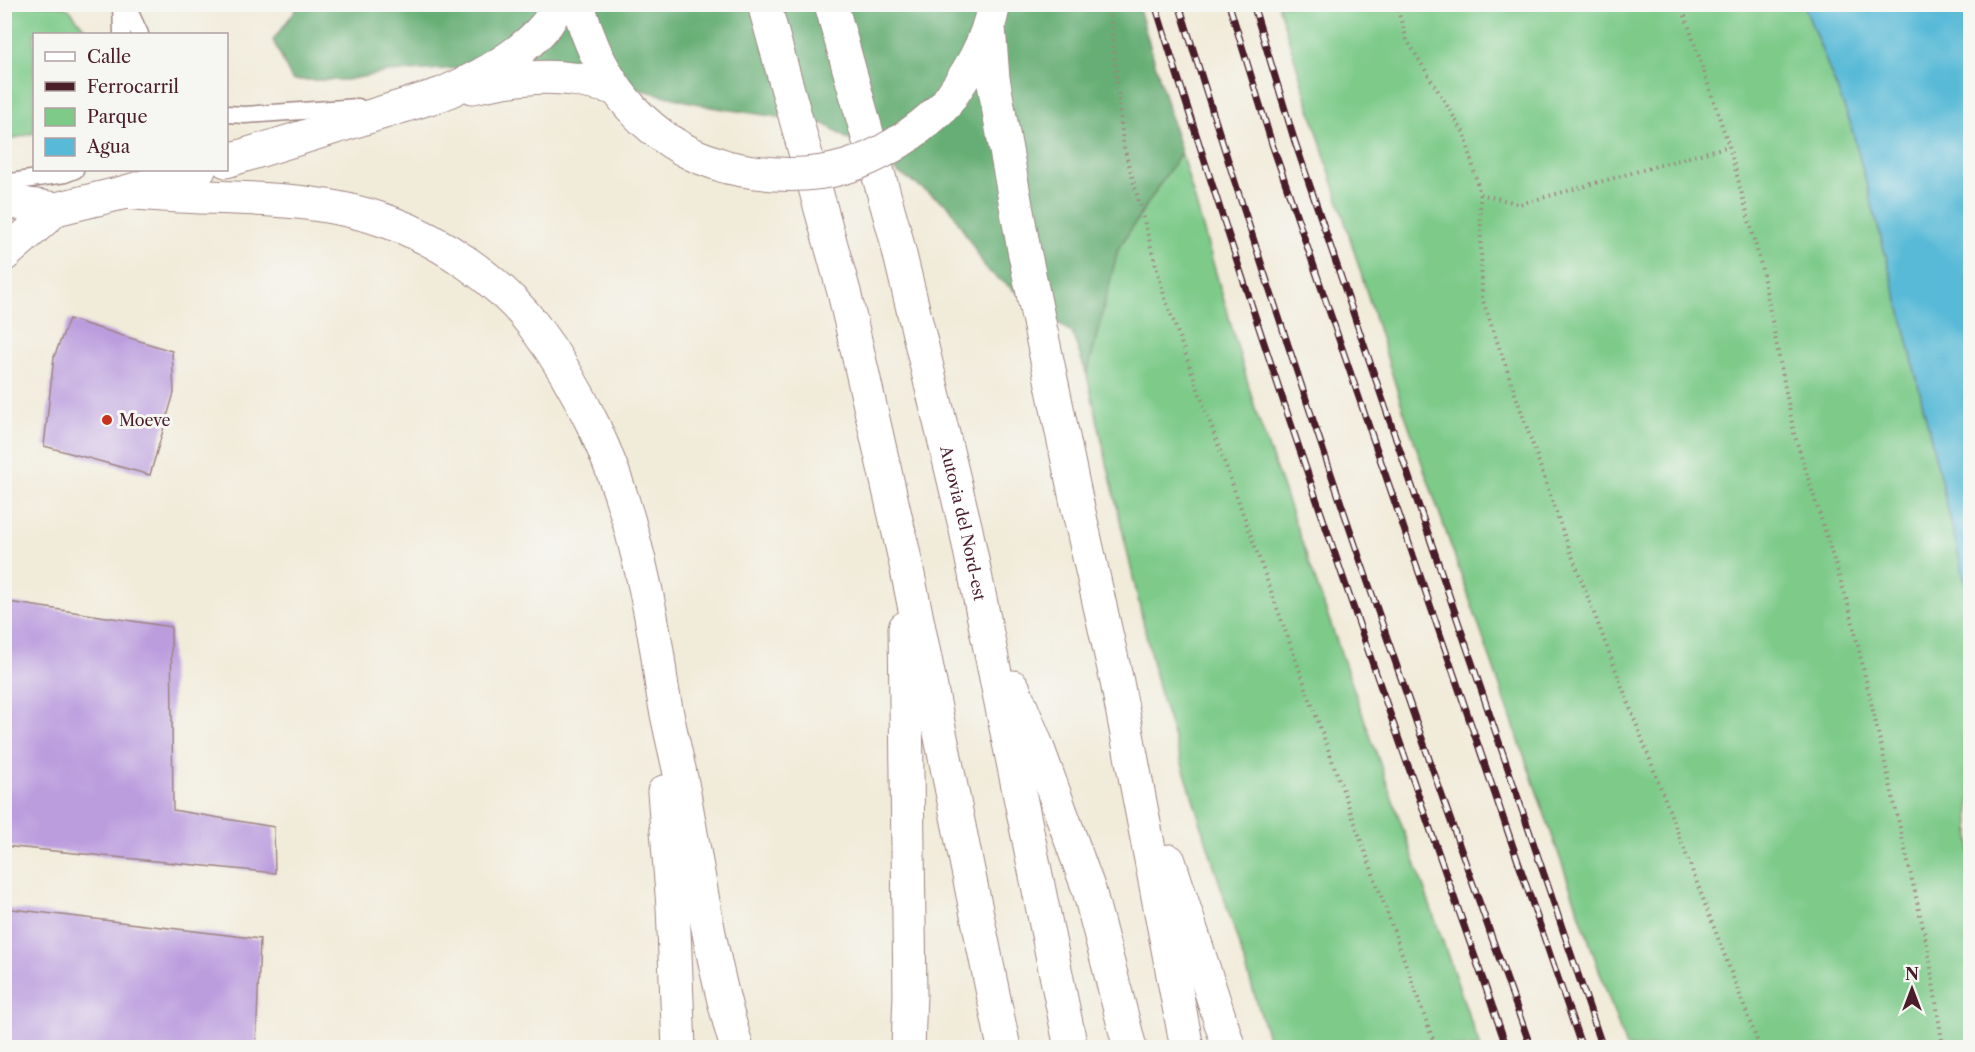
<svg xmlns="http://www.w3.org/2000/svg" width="1975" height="1052" viewBox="0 0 1975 1052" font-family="'Libre Caslon Text',serif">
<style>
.green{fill:#7dca89;stroke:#64745a;stroke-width:1.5}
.forest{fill:#66ae75;stroke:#586650;stroke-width:1.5}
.water{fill:#59bad7;stroke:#526c81;stroke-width:1.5}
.building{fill:#bb9dde}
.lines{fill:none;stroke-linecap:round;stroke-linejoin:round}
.lane-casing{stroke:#9e8582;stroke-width:19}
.secondary-casing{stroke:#9e8582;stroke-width:35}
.highway-casing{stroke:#9e8582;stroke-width:35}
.path{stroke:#9e8582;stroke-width:4;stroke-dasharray:1.5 4.5;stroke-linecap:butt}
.lane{stroke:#fff;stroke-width:16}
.secondary{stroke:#fff;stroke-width:33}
.highway{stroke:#fff;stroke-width:33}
.rail-casing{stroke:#4a1f2b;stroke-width:7}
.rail{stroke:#f6f6f2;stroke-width:4.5;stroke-dasharray:14;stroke-linecap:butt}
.secondary-bridge-casing{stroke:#9e8582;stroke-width:35;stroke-linecap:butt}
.secondary-bridge{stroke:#fff;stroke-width:33}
.poi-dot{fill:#c8321e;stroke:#f6f6f2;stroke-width:2}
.labels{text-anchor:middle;stroke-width:6;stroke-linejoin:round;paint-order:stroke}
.poi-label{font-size:16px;fill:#4a1f2b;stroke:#f6f6f2;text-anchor:start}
.street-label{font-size:16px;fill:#4a1f2b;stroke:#f6f6f2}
</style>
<rect width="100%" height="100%" fill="#f6f6f2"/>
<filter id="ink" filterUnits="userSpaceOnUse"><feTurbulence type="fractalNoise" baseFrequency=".0167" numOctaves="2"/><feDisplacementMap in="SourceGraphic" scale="12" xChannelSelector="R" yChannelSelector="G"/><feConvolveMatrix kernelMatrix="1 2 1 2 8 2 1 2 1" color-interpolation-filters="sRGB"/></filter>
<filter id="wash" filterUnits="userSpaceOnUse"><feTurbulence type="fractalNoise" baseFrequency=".008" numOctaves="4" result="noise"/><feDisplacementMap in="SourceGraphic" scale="24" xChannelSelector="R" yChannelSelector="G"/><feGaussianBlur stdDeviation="1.35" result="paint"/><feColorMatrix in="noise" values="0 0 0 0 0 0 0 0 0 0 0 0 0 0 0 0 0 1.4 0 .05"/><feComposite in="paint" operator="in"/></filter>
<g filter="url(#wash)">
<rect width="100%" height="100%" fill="#f1ebd9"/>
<path class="green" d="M 4,5 L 60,5 L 69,9 L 89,34 L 34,34 L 34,133 L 5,141 Z
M 1278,5 L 1804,5 L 1850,122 L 1902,316 L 1970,603 L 1970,1047 L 1626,1047 L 1402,406 Z
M 1181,152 L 1257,415 L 1480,1047 L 1271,1047 L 1158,687 L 1087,375 L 1118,249 Z"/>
<path class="forest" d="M 300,4 L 1138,5 L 1181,152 L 1118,249 L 1087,375 L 1072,333 L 987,270 L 949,206 L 825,124 L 711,107 L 536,64 L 388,72 L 346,80 L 292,80 L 273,40 Z"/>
<path class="water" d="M 1804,5 L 1970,5 L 1970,603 L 1902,316 L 1850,122 Z"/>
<g id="blocks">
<path class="building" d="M 69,319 L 172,351 L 174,393 L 150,475 L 44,446 L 54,357 Z
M 9,602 L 171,627 L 173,810 L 274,827 L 275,873 L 4,846 L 4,615 Z
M 4,908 L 260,939 L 256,1048 L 4,1048 Z"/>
</g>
</g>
<g filter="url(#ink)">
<use href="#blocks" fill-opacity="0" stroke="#9e8582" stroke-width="1.5"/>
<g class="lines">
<defs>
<path id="lane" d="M 121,4 L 122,34
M 126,4 L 140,34
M 226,114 L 245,115 L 358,107
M 4,183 L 65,174 L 75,170"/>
<path id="secondary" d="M 578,4 C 596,70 630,123 692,154 C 703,159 715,163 727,167
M 473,87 C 506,80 539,74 573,79 C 587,82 601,85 615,88
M 945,105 C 969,71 986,46 994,4
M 226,161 L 442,94 C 479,78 520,56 546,25 C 551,19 554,11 558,4
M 4,201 L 56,209 L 126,192 L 199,170
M 4,255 L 56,209"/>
<g id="highway">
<path d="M 764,4 L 844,292 L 904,555 L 1004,1048"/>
<path id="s1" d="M 831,4 L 895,234 L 966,530 L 1071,1048"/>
<path d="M 989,27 L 993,78 L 1024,250 L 1076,499 L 1117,682 L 1187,1048"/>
<path d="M 126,192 C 215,202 304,191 389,222 C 442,241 500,281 534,326 C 580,387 613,460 632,533 C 642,570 650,608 656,645 C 659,661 660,677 663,693 C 669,729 679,764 685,799 C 700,883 712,966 737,1048"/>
<path d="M 905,628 L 910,994 L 908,1048"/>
<path d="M 1013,687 L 1037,746 L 1089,890 L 1130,1048"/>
<path d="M 664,792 L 673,907 L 679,1048"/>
<path d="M 1169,861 L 1229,1048"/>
</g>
</defs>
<use href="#lane" class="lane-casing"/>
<use href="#secondary" class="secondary-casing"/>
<use href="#highway" class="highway-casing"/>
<path class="path" d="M 1109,4 L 1123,143 L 1164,295 L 1436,1048
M 1396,4 L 1407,40 L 1465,135 L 1480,194 L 1482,298 L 1563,532 L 1760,1048
M 1681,4 L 1729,146 L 1761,265 L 1794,433 L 1850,611 L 1928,949 L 1943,1048
M 1480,194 L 1520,204 L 1729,146"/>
<use href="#lane" class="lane"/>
<use href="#secondary" class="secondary"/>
<use href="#highway" class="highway"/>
<defs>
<path id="rail" d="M 1155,4 C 1264,355 1385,702 1507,1048
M 1179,4 C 1287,355 1408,702 1531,1048
M 1229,4 L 1272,144 L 1582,1048
M 1253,4 L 1294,139 L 1603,1048"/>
</defs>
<use href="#rail" class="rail-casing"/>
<use href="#rail" class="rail"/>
<defs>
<path id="secondary-bridge" d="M 727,167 C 817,187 879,168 945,105"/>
</defs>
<use href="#secondary-bridge" class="secondary-bridge-casing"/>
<use href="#secondary-bridge" class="secondary-bridge"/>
</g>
</g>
<circle class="poi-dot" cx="107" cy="420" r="6"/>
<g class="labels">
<g class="poi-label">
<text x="119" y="426">Moeve</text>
</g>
<g class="street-label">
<text dy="6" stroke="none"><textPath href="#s1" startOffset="536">Autovia del Nord-est</textPath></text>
</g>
</g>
<rect width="1975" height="1052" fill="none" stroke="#f6f6f2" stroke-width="24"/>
<rect x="33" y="33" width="195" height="138" fill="#f6f6f2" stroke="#b1a0a2" stroke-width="1.5"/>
<rect x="45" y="52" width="30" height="9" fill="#ffffff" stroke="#b1a0a2" stroke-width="1.5"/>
<text x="87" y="63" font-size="18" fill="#4a1f2b">Calle</text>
<rect x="45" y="82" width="30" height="9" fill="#4a1f2b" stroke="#b1a0a2" stroke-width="1.5"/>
<text x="87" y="93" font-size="18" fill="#4a1f2b">Ferrocarril</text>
<rect x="45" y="108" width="30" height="18" fill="#7dca89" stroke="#b1a0a2" stroke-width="1.5"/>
<text x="87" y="123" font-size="18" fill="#4a1f2b">Parque</text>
<rect x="45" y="138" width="30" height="18" fill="#59bad7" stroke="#b1a0a2" stroke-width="1.5"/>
<text x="87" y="153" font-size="18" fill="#4a1f2b">Agua</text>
<g transform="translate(1912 989)" stroke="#f6f6f2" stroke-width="4.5" paint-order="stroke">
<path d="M0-4.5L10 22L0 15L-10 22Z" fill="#4a1f2b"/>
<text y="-9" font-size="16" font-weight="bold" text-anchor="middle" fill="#4a1f2b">N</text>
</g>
</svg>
